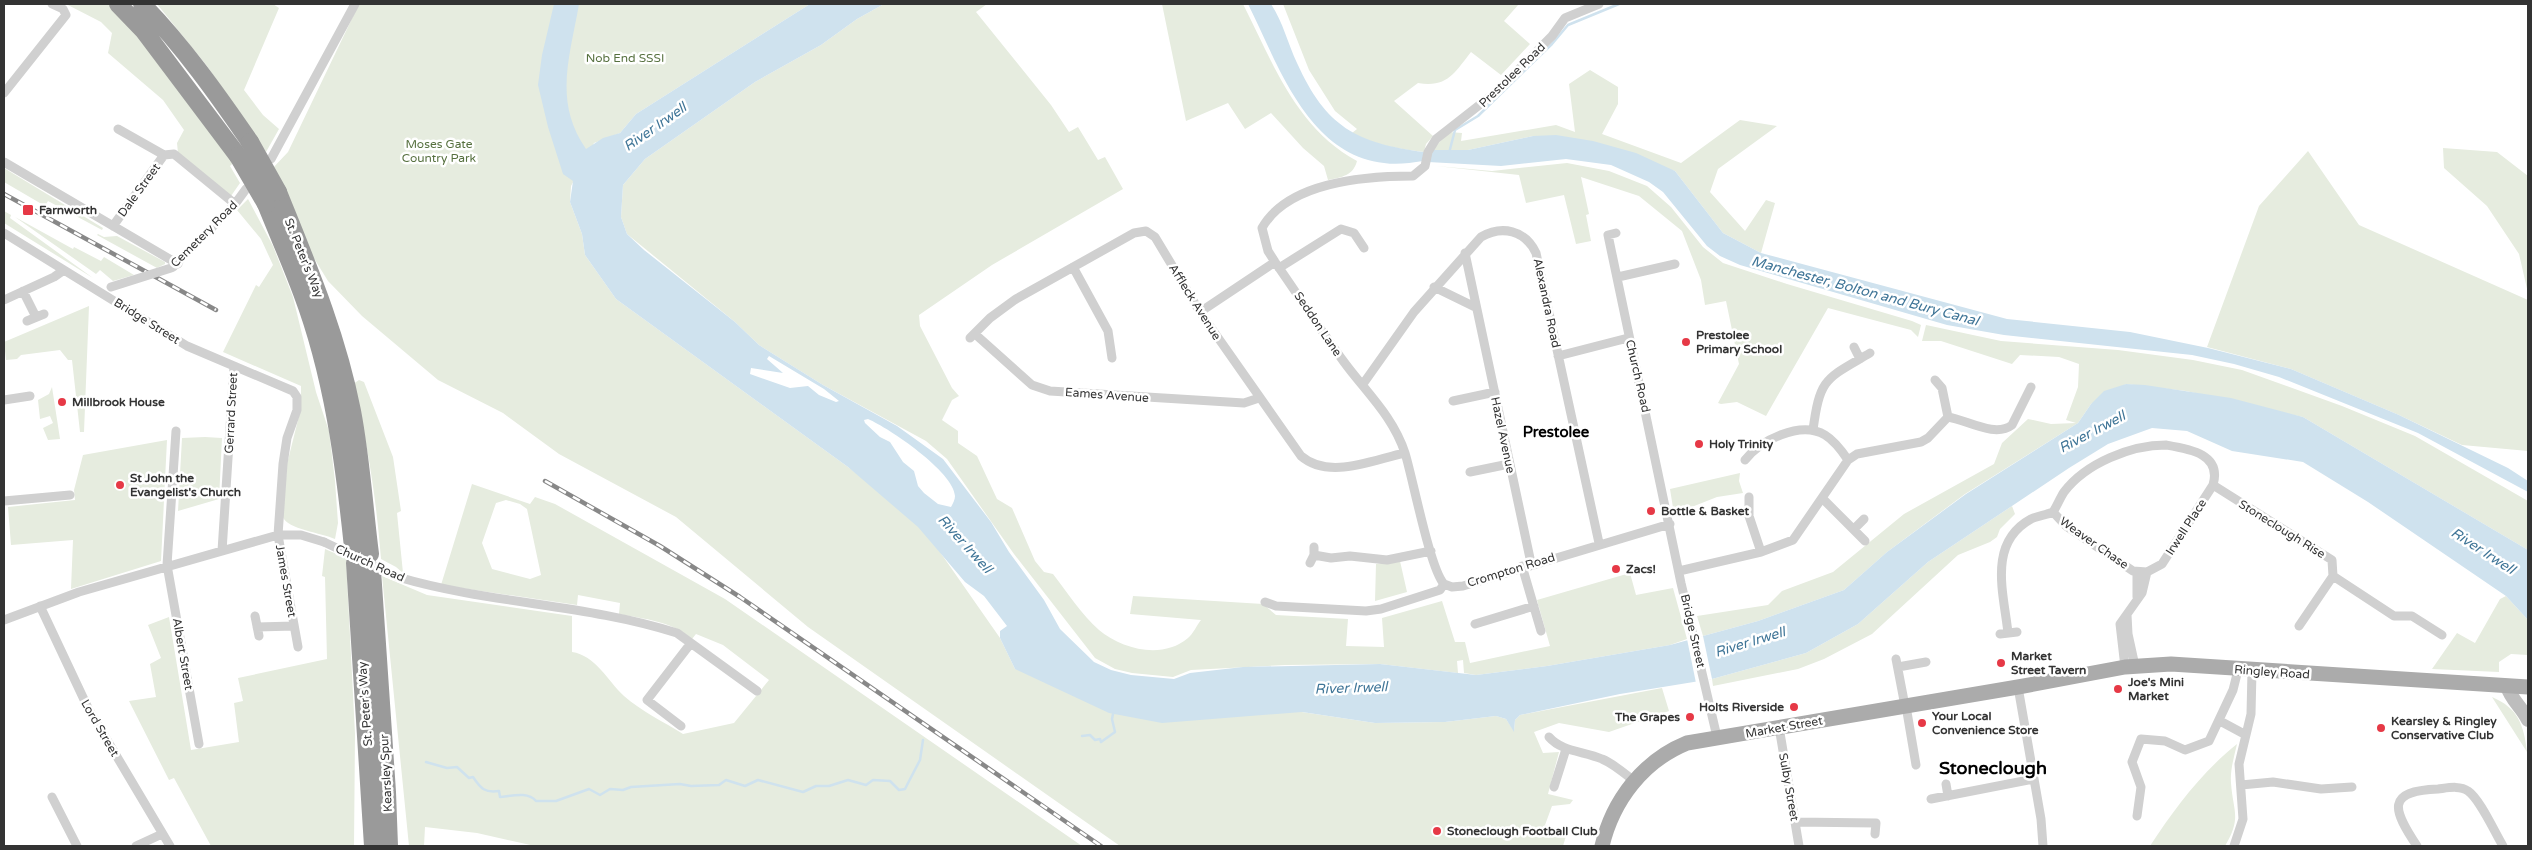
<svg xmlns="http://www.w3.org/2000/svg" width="2532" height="850" font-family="'Varela Round',sans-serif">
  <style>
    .green { fill: #e6ecdf; fill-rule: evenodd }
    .water { fill: #cfe2ee; fill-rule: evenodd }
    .pier { fill: #fff }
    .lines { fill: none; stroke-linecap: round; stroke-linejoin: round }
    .stream { stroke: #cfe2ee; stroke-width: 2.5 }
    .street { stroke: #d0d0d0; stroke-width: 9 }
    .secondary { stroke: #bdbdbd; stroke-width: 14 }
    .primary { stroke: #ababab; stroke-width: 15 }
    .highway { stroke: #9a9a9a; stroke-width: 18 }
    .rail-casing { stroke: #888; stroke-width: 4.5 }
    .rail { stroke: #fff; stroke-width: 2.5; stroke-dasharray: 8; stroke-linecap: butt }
    .street-bridge { stroke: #d0d0d0; stroke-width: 9 }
    .highway-bridge { stroke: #9a9a9a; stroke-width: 18 }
    .poi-dot { fill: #e63946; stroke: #fff; stroke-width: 2 }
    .labels { text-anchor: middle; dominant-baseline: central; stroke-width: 5; stroke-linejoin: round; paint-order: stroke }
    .park-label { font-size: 12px; fill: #56703f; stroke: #fff }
    .street-label { font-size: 12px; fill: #333; stroke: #fff }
    .poi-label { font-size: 12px; font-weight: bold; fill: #333; stroke: #fff; text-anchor: start }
    .water-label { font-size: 14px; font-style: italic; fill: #3f7597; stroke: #fff }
    .quarter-label { font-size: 15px; font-weight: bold; fill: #000; stroke: #fff }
    .district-label { font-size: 18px; font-weight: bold; fill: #000; stroke: #fff }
  </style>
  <rect width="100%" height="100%" fill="#fff"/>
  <path class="green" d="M66 4H113L233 163 230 166 240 183 231 196 178 153 177 143 184 130 163 100 108 53 112 33 101 22Z
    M157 4H273L279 8 244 90 263 115 279 129 266 152 207 66Z
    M359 4H810L636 114 620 133 594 143 571 186 570 202 582 234 585 255 616 299 848 467 919 522 1000 638 1015 669 1375 723 1445 722 1496 716 1506 719 1514 731 1515 720 1520 715 1662 688 1669 711 1609 732 1559 723 1534 732 1543 753 1559 752 1548 794 1573 800 1570 804 1552 806 1545 825 1566 836 1563 846H1120L808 627 676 517 559 454 503 413 438 380 362 316 328 281 304 242 271 170 288 152Z
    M884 4H987L976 12 1051 105 1069 132 1078 127 1098 160 1105 157 1123 189 992 265 919 315 920 326 952 388 959 396 952 400 942 420 958 431V443L977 456 997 499 1012 508 1035 561 1044 572 1053 574C1067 592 1082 615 1099 630 1122 649 1162 660 1188 638 1193 634 1197 625 1201 620L1130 614 1133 596 1263 604 1276 615 1348 619 1346 646 1384 647 1382 618 1442 601 1455 642H1465L1470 663 1550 646 1537 600 1630 573 1636 595 1673 588 1687 639 1670 645 1547 666 1476 675 1464 673 1463 660 1457 661 1458 673 1380 664 1285 665 1191 670 1173 677 1132 673 1115 669 1095 658 1014 554 947 459 926 441 823 385 759 345 735 322 627 234 621 217 623 185 645 159 755 82 821 45 857 19Z
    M1162 4H1243C1273 63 1296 128 1357 161 1353 176 1342 177 1328 180L1324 166 1303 148 1271 113 1245 129 1228 103 1186 121Z
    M1283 4H1519L1504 21 1530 44 1501 75 1471 52C1455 72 1448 88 1418 83L1394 101 1433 136 1426 144 1424 152C1399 149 1374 145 1352 133L1357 129 1335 111 1309 70Z
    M1590 70 1618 87V104L1602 134 1681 163 1740 120 1777 126 1718 169 1710 192 1745 231 1766 200 1775 203 1761 253 1723 233 1675 171 1533 136 1468 150H1432L1449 132 1462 133 1461 141 1556 125 1575 132 1569 84Z
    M2443 148 2497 152 2528 176V293L2519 254 2487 206 2444 168Z
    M2308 151 2359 225 2528 300V451L2462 445 2399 415 2291 369 2207 347 2259 206Z
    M1567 163 1609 171 1647 186 1671 207 1703 247 1723 263 1787 284 1912 321 1921 325 1918 337 1911 330 1828 308 1766 416 1737 402 1721 404 1718 403 1739 364 1726 301 1705 305 1701 280 1682 231 1639 196 1581 177 1589 214 1586 215 1591 241 1576 244 1564 195 1526 203 1519 175 1436 166 1492 171Z
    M4 168 103 228 102 230 48 201 45 206 4 182Z
    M248 199 273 246 293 297 316 392 329 431 335 481 338 523 335 539C322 533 287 529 283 517L287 464 301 408V386L223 352 256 285 259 287 273 265 261 239 237 210Z
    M4 211 11 215 10 218 93 278 4 223Z
    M15 217 73 249 74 247 101 261 104 257 134 275 113 281 100 270 96 274Z
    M98 234 104 237 117 236 165 262V264L157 268 97 235Z
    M89 306 84 432H80L72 360H68L60 350 21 355 17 359 6 360 4 342Z
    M1926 325 2001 341 2118 350 2193 360 2242 370 2342 406 2415 436 2528 501V550L2303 417 2186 391 2126 384 2091 404 2078 423 1965 494 1887 552 1844 590 1758 621 1703 636 1697 616 1768 605 1782 591 1833 572 1904 514 1994 464 2002 443 2028 419 2051 424 2076 423 2066 420 2078 387 2079 364 2059 357 2020 355 2012 364 1941 341H1922Z
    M359 380 364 382 393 457 401 511 397 513 403 573 396 567 381 559C376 497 368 445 353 384Z
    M52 387 60 439 48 440 43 428 53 423 50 416 40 419 38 400 49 394Z
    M205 437 222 438 219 499 178 511 182 438Z
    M167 440 161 561 71 589 73 540 11 545 8 507 75 500 74 490 83 455Z
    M1740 473 1739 481 1743 493 1717 497 1674 514 1670 489Z
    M472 484 530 504 535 497 555 504 725 599 1082 846H535L477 833 425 827 424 846H409L382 576 427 595 572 616V652C595 655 608 681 624 696 641 711 664 722 683 734L734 723 769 680 723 645 696 634 692 639C672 621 644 619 619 614L620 603 578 595 577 605 441 585ZM506 500 520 504 527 509 541 575 530 579 492 569 482 543 496 503Z
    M2012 506 2015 514 2000 529 1997 537 1990 542 1958 555 1872 634 1824 659 1798 669 1713 686 1712 679 1806 653 1858 624 1928 562Z
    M325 549 346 558 355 734 354 846H211L174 778 169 780 129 701 156 697 150 664 161 658 148 625 169 617 191 750 239 742 234 703 243 701 238 678 327 659 325 577 322 576Z
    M1400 561 1407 592 1375 601 1376 564Z
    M2506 596 2528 620V655L2511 654 2499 662V672L2432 669 2457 633 2475 643 2500 599Z
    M2492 697C2518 708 2524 725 2527 752Z
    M2237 744C2234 757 2230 770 2231 783 2233 812 2242 817 2225 846H2150C2175 808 2201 773 2237 744Z"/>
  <path class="water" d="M554 4H579C570 57 553 101 586 149L603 138 620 133 636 114 810 4H884L857 19 821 45 755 82 645 159 623 185 621 217 627 234 644 250 735 322 759 345 823 385 897 426 943 459 991 522 1009 552 1044 600 1060 629 1094 662 1111 670 1131 675 1174 679 1190 673 1243 667 1380 664 1476 675 1547 666 1670 645 1758 621 1844 590 1887 552 1966 494 2078 423 2091 404 2104 391 2126 384 2145 385 2231 398 2303 417 2528 550V620L2506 596 2368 502 2303 462 2232 451 2187 431 2152 428 2108 444 2069 468 1928 562 1858 624 1806 653 1712 679 1620 694 1520 715 1515 720 1514 732 1506 719 1496 716 1445 722 1375 723 1302 712 1162 723 1109 713 1015 669 1000 638V631L1007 626 984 596 965 582 918 527 848 467 616 299 585 255 582 234 570 202 573 181 563 174 548 127 538 85 542 55ZM769 356 824 389 839 401 836 402 819 395 808 386 790 388 750 374 751 368 783 373 767 359ZM868 419C889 428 954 472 955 496 955 500 953 503 951 507L938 504 924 493 918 486 914 471 903 462 890 442 880 437 865 423 864 420Z
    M1248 4H1271C1283 22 1288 44 1297 63 1326 127 1356 143 1424 152L1423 161C1410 163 1397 165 1384 163 1307 154 1278 64 1248 4Z
    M1556 135 1593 141 1636 153 1675 171 1723 233 1761 253 2007 319 2130 332 2208 348 2291 369 2399 415 2508 468 2528 481V492L2418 433 2279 377 2234 364 2192 355 2004 335 1947 325 1740 265 1720 256 1707 246 1663 192 1649 182 1611 165 1566 159 1501 166 1428 162 1432 150H1468L1533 136Z"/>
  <path class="pier" d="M1703 636 1712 679 1696 683 1687 639Z"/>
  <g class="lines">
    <path class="stream" d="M1449 153 1455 130 1478 116 1552 44 1568 25 1619 4
      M1082 736 1090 735 1095 740 1100 739 1101 742 1115 732 1112 719 1113 714
      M426 762 447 768 457 767 469 778 473 777C481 789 485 793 499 791L500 797C511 796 528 791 536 801H556L589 789 600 795 610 789 623 790 631 787 680 784 691 786 719 785 726 780 745 786 758 780 803 792 816 786H829L848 780 866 785 873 780 890 781 899 790 905 789 907 785 920 760 923 740"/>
    <path class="street" d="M4 93 66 15 63 9 52 4
      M118 129 164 155 174 154 235 204
      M271 159 355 4
      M4 162 178 264
      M113 226 164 155
      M4 233 187 346 293 391 297 397V410L287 438 283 464 278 535 298 647
      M1616 233 1608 235 1681 583 1717 737
      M1465 253 1531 563
      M173 267 235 204 246 189
      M1073 267 1108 331 1112 358
      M1279 268 1341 229 1354 233 1364 248
      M1618 277 1675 264
      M1434 287 1475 307
      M23 291 36 317
      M4 300 54 277 64 270
      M1200 312 1275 262
      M27 321 44 314
      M975 334 1032 385 1050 391 1244 403 1259 398
      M970 338 990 318 1016 299 1134 233 1146 231 1155 237 1200 312 1301 456C1329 480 1372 460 1405 453
      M1854 347 1860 359
      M1558 356 1628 338
      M1935 380 1942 388 1948 417
      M1363 384 1414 312 1481 237C1502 225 1525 230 1536 253L1599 543
      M4 400 30 396
      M1453 401 1495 392
      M1813 430C1820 377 1826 379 1870 353
      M176 431 167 565 199 744
      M2166 445C2190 449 2222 454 2213 485L2162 564 2147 572 2133 571 2066 526 2053 512C2057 506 2060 498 2064 492 2086 463 2131 445 2166 445Z
      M1745 460C1760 441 1800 420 1825 435 1835 441 1842 451 1848 460
      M1470 472 1509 464
      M2213 485 2332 560 2333 576 2394 616H2412L2442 635
      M1749 497V516L1761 552
      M1823 499 1865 541
      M4 501 70 495
      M1854 529 1864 519
      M222 551 234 366
      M1314 555 1331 558 1350 556 1387 560 1431 551
      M1310 563 1314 555V547
      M1522 566 1541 631
      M1679 571 1761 552 1793 540 1848 460 1857 454 1921 442 1928 438 1948 417C1967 420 1995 438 2012 425L2031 387
      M2137 572V597
      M398 577C489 604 587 604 677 633L757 691
      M1444 584C1430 569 1413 479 1405 453 1393 416 1366 392 1344 362 1320 329 1298 295 1275 262L1268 251 1262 228C1288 182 1366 176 1413 176L1425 166 1428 152 1436 139 1496 92 1552 36 1565 18 1599 4
      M1444 584 1452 587 1463 586 1670 524
      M1265 602 1276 606 1366 611 1381 609 1440 590 1444 584
      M40 606 88 708 170 846
      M2127 615 2128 634 2135 666
      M255 616 259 636
      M4 620 79 592 278 535H301L324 542
      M1475 624 1534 606
      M2299 626 2333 576
      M257 627 294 626
      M2008 633C2004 594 1987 543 2031 519 2037 516 2046 515 2053 512
      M2000 634 2017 632
      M1896 659 1905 706
      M1898 667 1926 662
      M2125 667 2120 624 2142 593 2147 572
      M2018 687 2041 819 2043 846
      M1906 706 1916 765
      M2220 721 2246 735
      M681 726 647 700 691 643
      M1779 727 1799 846
      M1549 737C1562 752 1584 751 1602 759 1614 764 1624 773 1634 781
      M1946 784 1948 796
      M2241 785 2273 782 2321 789 2352 787
      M1554 787 1566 749
      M52 797 77 846
      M1931 799 2034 779
      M2137 816 2141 787 2132 762 2141 739 2165 741 2185 750 2209 741 2233 690 2238 670
      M1795 822 1876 823 1875 834
      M136 846 162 834
      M2234 846 2243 819 2239 764 2251 714 2252 671
      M2417 846C2393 810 2385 791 2438 789 2447 788 2460 785 2468 791 2480 799 2495 833 2503 846"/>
    <path class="secondary" d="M2507 686C2511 700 2522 707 2528 720"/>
    <path class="primary" d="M1602 846C1613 800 1643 761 1687 743L2018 687 2125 667 2171 664 2528 687"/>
    <path class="highway" d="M118 4 144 31 238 156
      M142 4C183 46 217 94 250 142
      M278 192C307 264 337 334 352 411 361 458 364 507 370 554
      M266 204C278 234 291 263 302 293 333 375 344 461 353 547
      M355 563 373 846
      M372 570 387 792 389 846"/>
    <defs>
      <path id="rail" d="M4 194 216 310
        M545 481 660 546 740 597 1101 846"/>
    </defs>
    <use href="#rail" class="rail-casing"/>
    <use href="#rail" class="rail"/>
    <path class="street-bridge" d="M111 287 171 268
      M324 542 398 577"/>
    <path class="highway-bridge" d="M250 142 278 192
      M238 156 266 204"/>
  </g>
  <g class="poi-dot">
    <rect x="22" y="204" width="12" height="12" rx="2.5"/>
    <circle cx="1686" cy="342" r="5"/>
    <circle cx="62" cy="402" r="5"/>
    <circle cx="1699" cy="444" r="5"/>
    <circle cx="120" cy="485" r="5"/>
    <circle cx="1651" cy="511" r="5"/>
    <circle cx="1616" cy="569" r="5"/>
    <circle cx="2001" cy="663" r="5"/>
    <circle cx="2118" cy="689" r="5"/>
    <circle cx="1794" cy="707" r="5"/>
    <circle cx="1690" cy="717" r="5"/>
    <circle cx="1922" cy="723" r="5"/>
    <circle cx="2381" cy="728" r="5"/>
    <circle cx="1437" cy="831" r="5"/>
  </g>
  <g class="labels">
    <g class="park-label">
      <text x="625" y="58">Nob End SSSI</text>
      <text x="439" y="144">Moses Gate<tspan x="439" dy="14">Country Park</tspan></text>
    </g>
    <g class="street-label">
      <text transform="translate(1512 75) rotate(-44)">Prestolee Road</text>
      <text transform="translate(139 190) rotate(-54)">Dale Street</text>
      <text transform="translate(204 234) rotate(-45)">Cemetery Road</text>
      <text transform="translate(304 258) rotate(68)">St. Peter's Way</text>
      <text transform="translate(1195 302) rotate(58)">Affleck Avenue</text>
      <text transform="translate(1547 303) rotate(78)">Alexandra Road</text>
      <text transform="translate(147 321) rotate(32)">Bridge Street</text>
      <text transform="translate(1318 324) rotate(56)">Seddon Lane</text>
      <text transform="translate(1638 376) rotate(77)">Church Road</text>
      <text transform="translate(1107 395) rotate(4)">Eames Avenue</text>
      <text transform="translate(231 413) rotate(-87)">Gerrard Street</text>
      <text transform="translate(1503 435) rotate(78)">Hazel Avenue</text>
      <text transform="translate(2186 527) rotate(-57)">Irwell Place</text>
      <text transform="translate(2282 529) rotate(32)">Stoneclough Rise</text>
      <text transform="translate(2094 543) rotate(35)">Weaver Chase</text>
      <text transform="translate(370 563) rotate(24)">Church Road</text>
      <text transform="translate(1511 570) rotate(-17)">Crompton Road</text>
      <text transform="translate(286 581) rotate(80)">James Street</text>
      <text transform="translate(1693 631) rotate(77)">Bridge Street</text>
      <text transform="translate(183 654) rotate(80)">Albert Street</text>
      <text transform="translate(2272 672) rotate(4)">Ringley Road</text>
      <text transform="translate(365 704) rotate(-94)">St. Peter's Way</text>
      <text transform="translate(1784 727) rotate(-10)">Market Street</text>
      <text transform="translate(100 728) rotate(60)">Lord Street</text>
      <text transform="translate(386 773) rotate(-93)">Kearsley Spur</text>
      <text transform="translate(1789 787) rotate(80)">Sulby Street</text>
    </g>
    <g class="poi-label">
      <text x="39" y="210">Farnworth</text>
      <text x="1696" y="335">Prestolee<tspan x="1696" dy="14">Primary School</tspan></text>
      <text x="72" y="402">Millbrook House</text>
      <text x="1709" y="444">Holy Trinity</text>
      <text x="130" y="478">St John the<tspan x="130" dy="14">Evangelist's Church</tspan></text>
      <text x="1661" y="511">Bottle &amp; Basket</text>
      <text x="1626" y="569">Zacs!</text>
      <text x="2011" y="656">Market<tspan x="2011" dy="14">Street Tavern</tspan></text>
      <text x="2128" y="682">Joe's Mini<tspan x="2128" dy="14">Market</tspan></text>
      <text x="1784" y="707" text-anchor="end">Holts Riverside</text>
      <text x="1932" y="716">Your Local<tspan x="1932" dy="14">Convenience Store</tspan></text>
      <text x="1680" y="717" text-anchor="end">The Grapes</text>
      <text x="2391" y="721">Kearsley &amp; Ringley<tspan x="2391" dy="14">Conservative Club</tspan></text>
      <text x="1447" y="831">Stoneclough Football Club</text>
    </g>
    <g class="water-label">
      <text transform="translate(655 127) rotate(-35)">River Irwell</text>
      <text transform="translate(1865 291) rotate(15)">Manchester, Bolton and Bury Canal</text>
      <text transform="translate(2092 432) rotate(-28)">River Irwell</text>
      <text transform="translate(965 544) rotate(48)">River Irwell</text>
      <text transform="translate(2483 551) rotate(33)">River Irwell</text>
      <text transform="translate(1750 642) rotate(-17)">River Irwell</text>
      <text transform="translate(1351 688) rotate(-2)">River Irwell</text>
    </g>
    <g class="quarter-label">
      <text x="1556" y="432">Prestolee</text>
    </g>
    <g class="district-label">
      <text x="1993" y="768">Stoneclough</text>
    </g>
  </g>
  <rect width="2532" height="850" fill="none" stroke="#333333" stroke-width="10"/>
</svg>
